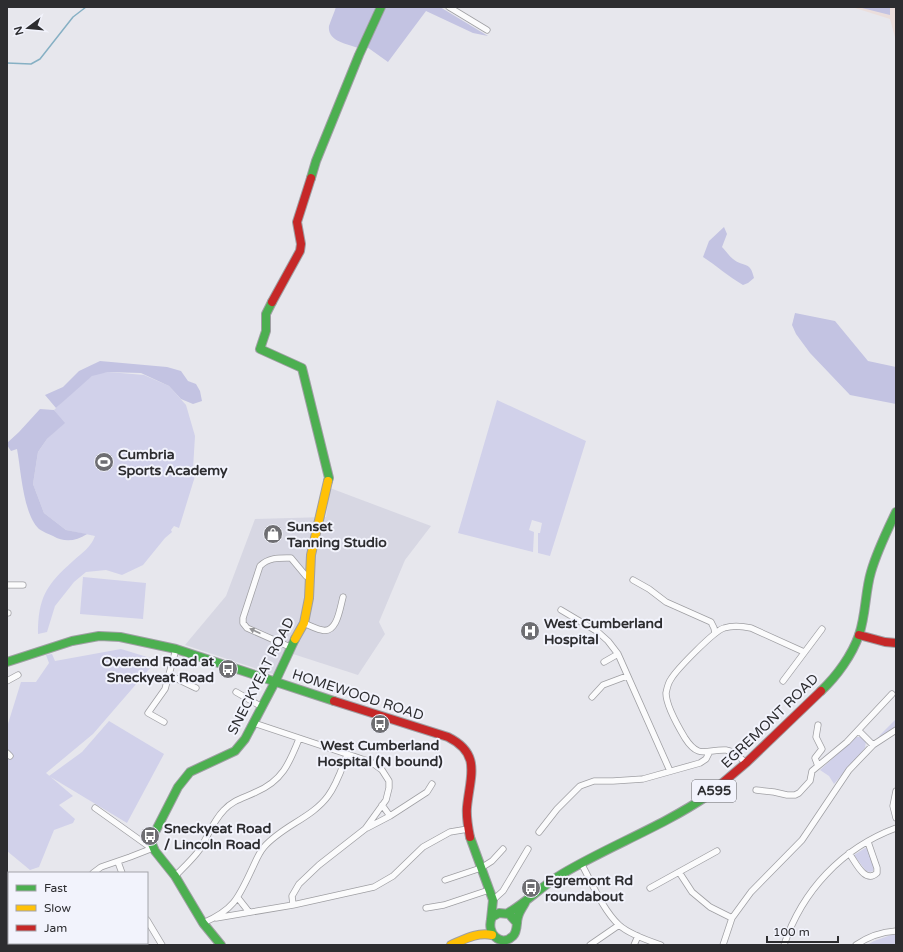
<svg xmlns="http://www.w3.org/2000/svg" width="903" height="952" font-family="'Varela Round',sans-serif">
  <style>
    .commercial { fill: #ebdedc }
    .built { fill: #d7d7e3 }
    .green { fill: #d1d1ea }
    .forest { fill: #c3c3e2 }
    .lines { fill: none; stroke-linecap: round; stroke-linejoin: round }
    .stream { stroke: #86b0c4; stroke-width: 1.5 }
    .street-casing { stroke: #9f9fa3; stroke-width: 7 }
    .fast-casing { stroke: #9f9fa3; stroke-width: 10 }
    .slow-casing { stroke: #9f9fa3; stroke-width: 10 }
    .jam-casing { stroke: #9f9fa3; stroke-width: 10 }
    .street { stroke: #fbfbfc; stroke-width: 5.5 }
    .fast { stroke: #4caf50; stroke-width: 8 }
    .slow { stroke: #ffc107; stroke-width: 8 }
    .jam { stroke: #c62828; stroke-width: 8 }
    .oneway { fill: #949496 }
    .labels { text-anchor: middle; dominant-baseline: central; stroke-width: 4; stroke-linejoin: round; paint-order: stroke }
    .shield { fill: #f2f3fc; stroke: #68686d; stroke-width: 1 }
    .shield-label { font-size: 13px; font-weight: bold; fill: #2d2d30 }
    .poi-label { font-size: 14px; font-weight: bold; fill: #2d2d30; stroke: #f2f3fc; text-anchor: start }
    .street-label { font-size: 14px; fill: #2d2d30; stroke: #f2f3fc }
  </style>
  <rect width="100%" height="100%" fill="#e7e7ed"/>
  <path class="commercial" d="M852 7H896V41L890 19Z"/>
  <path class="built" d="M330 488 431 526 405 560 379 622 385 634 358 675 293 654 282 677 185 645 226 596 255 519 326 517Z"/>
  <path class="green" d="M108 372 144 375 169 386 186 405 195 436 193 469 196 473 179 528 174 526 171 530 172 532 165 538 143 565 122 575 106 570 86 572 74 582 55 606 47 632 38 634C38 598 46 585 73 561 82 553 91 547 95 536L66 530 44 513 33 484 38 452 47 439 64 423 54 410 78 387 94 374Z
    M497 400 586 441 550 556 538 553V533H540L542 523 532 520 529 530 534 532 533 552 458 533Z
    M83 577 146 583 143 619 80 614Z
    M121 649 157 660 93 734 46 773 73 796 59 805 75 819 73 823 54 830 39 867 30 870 7 851V727L21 682H36L49 663 46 655 52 654 55 661Z
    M896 719V726L878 738 880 735Z
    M109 721 164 754 127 823 49 776 82 752Z
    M856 737H863L866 741 865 748 834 784 829 776 820 770Z
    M867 847 874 867 873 871 870 872 866 871 854 855Z
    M891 935H896V945H867L874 941Z
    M58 943H134V945H59Z"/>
  <path class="forest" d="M336 7H377L358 48C347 44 327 41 329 26 331 20 334 13 336 7Z
    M385 7H440L488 36 473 33 426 11 388 62 367 47Z
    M858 7H890V15Z
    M724 227 727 234 722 247C726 251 729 256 733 259 744 268 750 260 754 278L748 283 743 285C729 277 717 266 703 257L709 241Z
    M795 313 835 321 868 361 896 367V404L850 395 810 353 796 334 792 325Z
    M100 361 167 367 181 371 188 381 196 384 200 391 202 401 193 404 181 399 169 386 141 373 108 372 92 376 56 408 45 395 63 387 79 371Z
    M40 409 54 410 65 423 47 439 38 452 33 484 44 513 66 530 87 534C76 541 65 543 53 536 49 534 43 532 39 529 23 514 21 470 17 449L11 451 7 445V443L19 432Z"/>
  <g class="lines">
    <path class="stream" d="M7 63 31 64 40 59 73 17 86 7"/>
    <defs>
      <path id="street" d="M449 7 487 30
        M633 580 649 589 666 602 711 622 714 628 715 633
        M7 585H23
        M561 610 598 632 608 641 618 654 670 771
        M7 613H8
        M304 623C310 626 316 629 322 630 337 634 340 608 343 597
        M290 647 247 628 243 623V618L260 566C269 557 280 558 291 558L306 576 310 578
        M604 662 618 654
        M169 675 196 688
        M7 681 18 675
        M783 681 822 629
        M236 692 262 707
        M592 697 603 685 627 676
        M164 722 148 713 165 689 176 649
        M254 723 371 762 382 770 389 781V788L386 800 365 829 319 865 299 884 292 896 293 905
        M818 725 816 737 822 749 815 758 818 766
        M859 731 873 745
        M7 753 10 756
        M746 763C741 758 734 751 726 750 707 749 699 760 685 738 679 728 666 705 666 693 667 688 668 683 671 679 677 669 714 631 724 628 733 625 742 626 751 628L804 652
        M756 790 774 792 787 795H795L799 793 810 781 812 771 847 742 892 694
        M896 791 893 806 896 818
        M382 805 390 816
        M95 808 151 848
        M367 828 390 816 427 792 432 784
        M539 832 557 809 580 786 594 781H613L643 779 700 763 706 759 709 753
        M849 853C856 863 865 884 877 873V868L868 842
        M118 862 122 873
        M581 863C592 883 603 910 619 925 629 934 649 941 661 945
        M679 872 692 892 710 907 732 918
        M93 873 101 867 130 857 153 848
        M175 876C183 868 193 859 200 849 208 836 213 821 224 810 233 800 244 798 256 792 282 781 289 764 299 739
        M445 880 481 868 492 861 503 849
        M650 888 717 851
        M238 898 249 912
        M493 900 503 891 528 849
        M426 908 444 905 489 890
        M216 918 293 905 374 887 393 876 423 847 450 832 468 829
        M147 920 162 945
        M203 923C233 910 238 899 251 871 255 863 258 854 264 847 282 826 312 818 328 796 337 784 342 768 347 755
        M56 943 57 945
        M16 945 18 943
        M590 945 619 925
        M634 945 638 936
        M723 945 732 918 751 892 802 840 849 770 873 745 896 730
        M784 945C802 891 842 848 896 828
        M856 945C869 936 881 932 896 931"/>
      <path id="fast" d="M311 178 316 161 359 55 381 7
        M272 302 266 314V331L260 349 302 368 329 478 328 481
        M7 662 72 641 99 636 120 637 176 649 334 701
        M821 691C837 676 852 655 859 635 866 615 865 592 871 572 877 551 887 531 896 512
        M470 837 493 900 491 919
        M508 913C527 902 543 885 562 874 609 846 661 827 707 796
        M517 923 509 914 499 913 492 917C485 933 501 948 513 936 518 931 516 923 518 917 519 912 522 908 525 903
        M221 945 203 923 175 876 155 851 152 844 153 836 178 787 190 772 235 751 245 739 275 682 295 639"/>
      <path id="slow" d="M295 639 304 623 309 598 311 555 328 481
        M451 945C465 939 477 932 492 935"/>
      <path id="jam" d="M272 302 300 251 301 244 297 222 311 178
        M859 635 885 642 896 643
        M334 701 448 737C482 754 470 776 467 807 466 817 468 827 470 837
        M707 796 746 763 821 691"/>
    </defs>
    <use href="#street" class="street-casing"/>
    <use href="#fast" class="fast-casing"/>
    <use href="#slow" class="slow-casing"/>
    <use href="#jam" class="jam-casing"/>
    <use href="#street" class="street"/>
    <use href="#fast" class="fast"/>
    <use href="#slow" class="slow"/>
    <use href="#jam" class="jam"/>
  </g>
  <defs><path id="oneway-solid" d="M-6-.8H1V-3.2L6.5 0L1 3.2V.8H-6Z"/></defs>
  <use class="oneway" href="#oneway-solid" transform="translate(255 631) rotate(-156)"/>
  <defs>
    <symbol id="stadium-disc" viewBox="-11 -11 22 22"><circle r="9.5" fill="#6e6e72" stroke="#f2f3fc"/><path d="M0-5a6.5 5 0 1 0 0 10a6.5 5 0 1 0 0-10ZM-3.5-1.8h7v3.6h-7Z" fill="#fff"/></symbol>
    <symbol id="shop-disc" viewBox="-11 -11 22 22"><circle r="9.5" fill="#6e6e72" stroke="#f2f3fc"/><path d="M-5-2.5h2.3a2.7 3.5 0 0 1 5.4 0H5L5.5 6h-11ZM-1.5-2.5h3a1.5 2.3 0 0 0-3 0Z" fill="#fff"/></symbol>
    <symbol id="hospital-disc" viewBox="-11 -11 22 22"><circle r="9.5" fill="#6e6e72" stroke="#f2f3fc"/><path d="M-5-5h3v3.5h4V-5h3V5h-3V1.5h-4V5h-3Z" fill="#fff"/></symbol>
    <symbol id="bus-disc" viewBox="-11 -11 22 22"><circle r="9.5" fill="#6e6e72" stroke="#f2f3fc"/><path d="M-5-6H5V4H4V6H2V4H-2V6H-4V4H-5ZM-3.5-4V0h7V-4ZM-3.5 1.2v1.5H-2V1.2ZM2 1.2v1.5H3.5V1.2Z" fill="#fff"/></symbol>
  </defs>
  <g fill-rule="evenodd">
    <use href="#stadium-disc" x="93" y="451" width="22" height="22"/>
    <use href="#shop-disc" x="262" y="523" width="22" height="22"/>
    <use href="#hospital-disc" x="519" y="620" width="22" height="22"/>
    <use href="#bus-disc" x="217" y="658" width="22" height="22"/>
    <use href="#bus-disc" x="369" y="713" width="22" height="22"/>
    <use href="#bus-disc" x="139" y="825" width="22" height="22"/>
    <use href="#bus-disc" x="520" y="877" width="22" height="22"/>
  </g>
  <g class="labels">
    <rect class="shield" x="692" y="780" width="44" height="22" rx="3"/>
    <g class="shield-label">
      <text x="714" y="791">A595</text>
    </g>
    <g class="poi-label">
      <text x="118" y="454">Cumbria<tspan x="118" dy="16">Sports Academy</tspan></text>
      <text x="287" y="526">Sunset<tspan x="287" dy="16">Tanning Studio</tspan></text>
      <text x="544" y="623">West Cumberland<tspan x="544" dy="16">Hospital</tspan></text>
      <text x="214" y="661" text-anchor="end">Overend Road at<tspan x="214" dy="16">Sneckyeat Road</tspan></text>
      <text x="380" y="745" text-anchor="middle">West Cumberland<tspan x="380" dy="16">Hospital (N bound)</tspan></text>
      <text x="164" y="828">Sneckyeat Road<tspan x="164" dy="16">/ Lincoln Road</tspan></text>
      <text x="545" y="880">Egremont Rd<tspan x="545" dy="16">roundabout</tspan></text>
    </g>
    <g class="street-label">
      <text transform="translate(261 676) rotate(-63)">SNECKYEAT ROAD</text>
      <text transform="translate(358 695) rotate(18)">HOMEWOOD ROAD</text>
      <text transform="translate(770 721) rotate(-44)">EGREMONT ROAD</text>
    </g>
  </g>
  <rect width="903" height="952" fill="none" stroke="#2d2d30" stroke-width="16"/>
  <rect x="8" y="872" width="140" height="72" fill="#f2f3fc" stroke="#a3a4aa"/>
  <rect x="16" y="885" width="20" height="6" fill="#4caf50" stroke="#a3a4aa"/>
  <text x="44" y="892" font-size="12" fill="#2d2d30">Fast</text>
  <rect x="16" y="905" width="20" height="6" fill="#ffc107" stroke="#a3a4aa"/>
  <text x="44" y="912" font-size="12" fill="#2d2d30">Slow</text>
  <rect x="16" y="925" width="20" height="6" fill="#c62828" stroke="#a3a4aa"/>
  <text x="44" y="932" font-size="12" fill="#2d2d30">Jam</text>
  <g transform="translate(28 28) rotate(254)" stroke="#f2f3fc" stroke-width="3" paint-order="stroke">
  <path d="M0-3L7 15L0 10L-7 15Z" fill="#2d2d30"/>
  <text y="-6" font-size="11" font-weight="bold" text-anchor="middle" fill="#2d2d30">N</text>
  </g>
  <path d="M767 936v6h71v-6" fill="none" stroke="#2d2d30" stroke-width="2"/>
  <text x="773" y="936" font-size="12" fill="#2d2d30" stroke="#f2f3fc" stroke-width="3" paint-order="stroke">100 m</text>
</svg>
